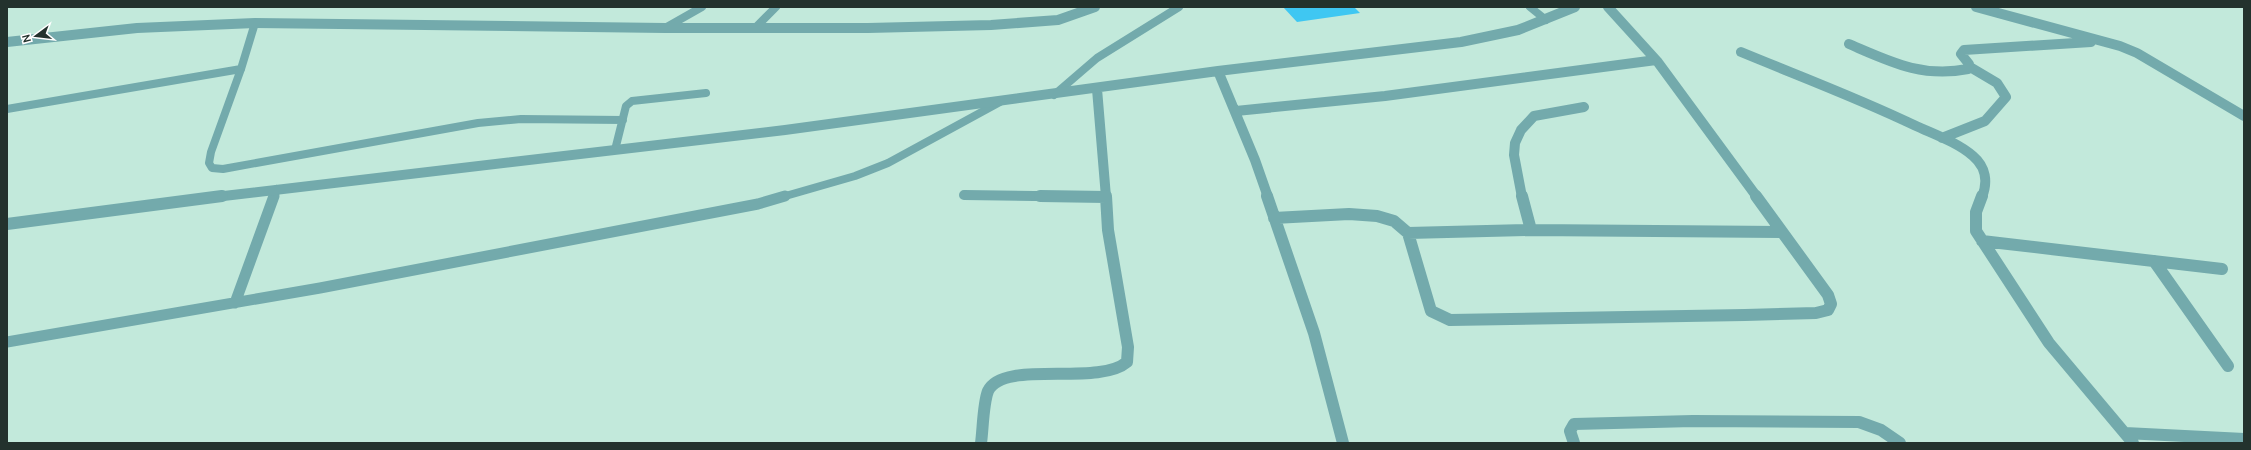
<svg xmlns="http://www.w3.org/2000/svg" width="2251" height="450" font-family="Ubuntu,sans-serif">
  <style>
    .water { fill: #3fc7f2 }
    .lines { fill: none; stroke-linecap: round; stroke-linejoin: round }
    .service-far1 { stroke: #73aaac; stroke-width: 8 }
    .service { stroke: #73aaac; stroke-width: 11 }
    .minor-far1 { stroke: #73aaac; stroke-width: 10 }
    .minor { stroke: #73aaac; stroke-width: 12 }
    .tertiary { stroke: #73aaac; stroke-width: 10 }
  </style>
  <rect width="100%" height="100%" fill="#c2e9db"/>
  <path class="water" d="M1283 7H1354L1360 13 1297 22Z"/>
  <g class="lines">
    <path class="service-far1" d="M1530 7 1546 20
      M255 23 241 69 211 152 209 163 212 168 223 169 478 123 521 119 623 120
      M665 28 702 7
      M755 28 776 7
      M1054 95 1097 58 1179 7
      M7 109 241 69
      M615 150 626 106 632 101 706 93
      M274 197 277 189
      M782 197 855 176 888 163 1000 102"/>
    <path class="service" d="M235 303 274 196
      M7 342 320 288 758 204 785 196"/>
    <path class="minor-far1" d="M1608 7 1657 61 1757 197
      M1976 7 2120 46 2137 53 2244 116
      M1849 44C1891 62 1922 78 1968 69L1969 64 1961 54 1964 50 2091 42
      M1741 52C1799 76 1858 98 1914 125 1933 134 1957 142 1973 156 1986 167 1988 182 1982 197
      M1218 71 1255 160 1268 197
      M1097 89 1106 197
      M1236 111 1385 96 1656 60
      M1942 138 1985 121 2006 97 1997 83 1970 67
      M964 195 1106 197
      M215 197 785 130 1218 71 1461 42 1518 30 1575 7
      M1522 197 1514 155 1515 143 1521 130 1534 116 1584 107"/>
    <path class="minor" d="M1040 196 1106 197
      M1267 196 1314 333 1343 443
      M1522 196 1531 230
      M1982 196 1976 212V231L2049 343 2133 443
      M1274 218 1349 214 1377 216 1394 221 1408 233 1431 311 1450 320 1745 315 1816 313 1828 310 1831 304 1828 295 1756 196
      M7 224 222 196
      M1408 233 1531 230 1780 232
      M1982 241 2222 269
      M2154 261 2228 366
      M2125 433 2244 439
      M981 443C983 429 983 404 988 391 1003 359 1098 387 1127 362L1128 347 1108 230 1106 196
      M1574 443 1570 431 1574 424 1693 421 1859 422 1881 430 1900 443"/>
    <path class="tertiary" d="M7 42 137 28 255 23 665 28H868L991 25 1058 20 1095 7"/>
  </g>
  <rect width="2251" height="450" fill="none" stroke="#23322d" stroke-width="16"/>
  <g transform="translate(36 36) rotate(255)" stroke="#ffffff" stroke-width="3" paint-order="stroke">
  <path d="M0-3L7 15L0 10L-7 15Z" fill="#23322d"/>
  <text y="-6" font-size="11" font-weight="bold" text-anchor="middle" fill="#23322d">N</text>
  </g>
</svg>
